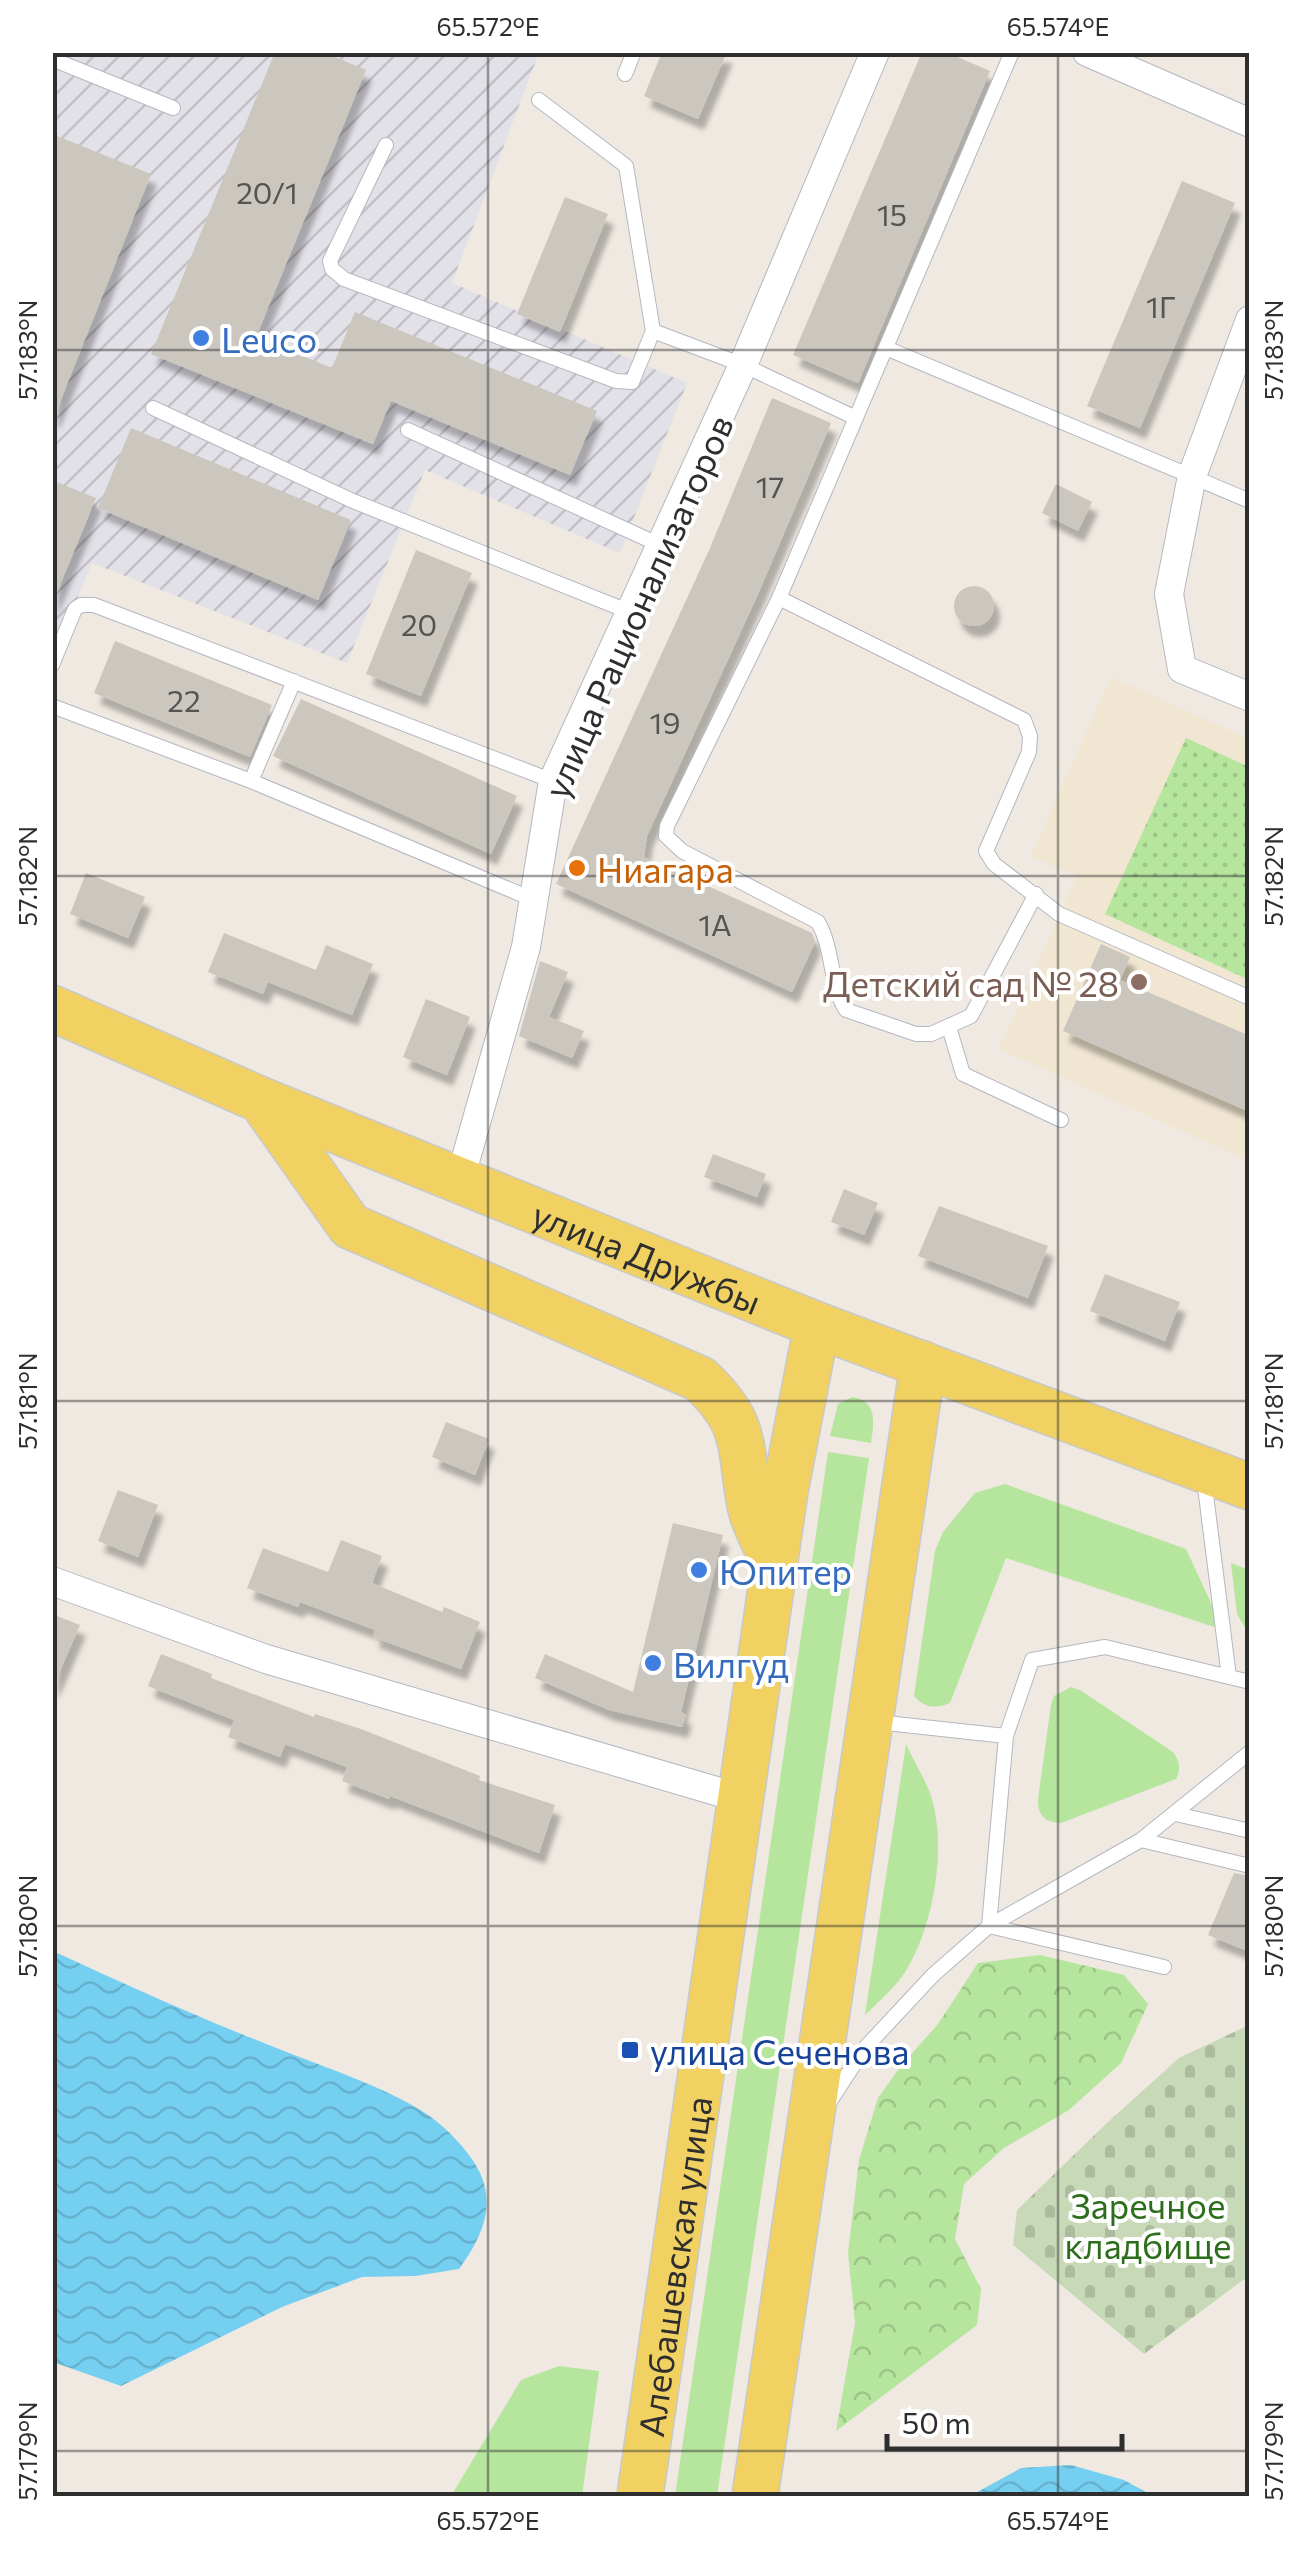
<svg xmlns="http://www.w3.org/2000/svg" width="1302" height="2549" font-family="Commissioner,sans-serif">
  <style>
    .industrial { fill: url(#industrial-furrows) }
    .education { fill: #f0e6d1 }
    .grass { fill: #b6e59e }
    .forest { fill: url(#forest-crowns) }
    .cemetery { fill: url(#cemetery-stones) }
    .park { fill: url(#park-dots) }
    .water { fill: url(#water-waves) }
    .building { fill: #cbc7bf; filter: url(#shadow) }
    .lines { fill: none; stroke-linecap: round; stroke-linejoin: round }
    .service-casing { stroke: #b4b7c1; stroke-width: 16 }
    .minor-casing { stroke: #b4b7c1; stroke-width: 30 }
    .primary-casing { stroke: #c9c9c9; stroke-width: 48 }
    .service { stroke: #fff; stroke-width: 14 }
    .minor { stroke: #fff; stroke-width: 28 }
    .primary { stroke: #f2d163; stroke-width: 45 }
    .ticks { fill: none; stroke: #2e2e2e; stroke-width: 2.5; stroke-opacity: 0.45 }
    .shop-dot { fill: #3f7fe0; stroke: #fff; stroke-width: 4 }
    .food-dot { fill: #e8710a; stroke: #fff; stroke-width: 4 }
    .education-dot { fill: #8d6e63; stroke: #fff; stroke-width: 4 }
    .transit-dot { fill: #1a4fb4; stroke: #fff; stroke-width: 4 }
    .labels { text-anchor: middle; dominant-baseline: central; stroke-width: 8; stroke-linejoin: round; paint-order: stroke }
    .number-label { font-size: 30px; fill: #555452 }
    .shop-label { font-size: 35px; fill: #366cbe; stroke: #fff; text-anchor: start }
    .street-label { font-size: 35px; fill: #2e2e2e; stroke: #fff }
    .food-label { font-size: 35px; fill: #c56008; stroke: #fff; text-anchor: start }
    .education-label { font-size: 35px; fill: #785e54; stroke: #fff; text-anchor: end }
    .transit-label { font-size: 35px; fill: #164399; stroke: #fff; text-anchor: start }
    .park-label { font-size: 35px; fill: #2c6e1b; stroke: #fff }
    .neatline { fill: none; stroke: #2e2e2e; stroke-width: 4 }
    .ticks-label { font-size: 25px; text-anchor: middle; fill: #2e2e2e }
  </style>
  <defs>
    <pattern id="industrial-furrows" width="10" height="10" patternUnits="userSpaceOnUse" patternTransform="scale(2.5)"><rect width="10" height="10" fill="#e3e1e8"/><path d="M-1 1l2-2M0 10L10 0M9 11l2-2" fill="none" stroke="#c3c1c7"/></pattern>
    <pattern id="forest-crowns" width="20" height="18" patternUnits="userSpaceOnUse" patternTransform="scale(2.5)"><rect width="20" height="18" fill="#b6e59e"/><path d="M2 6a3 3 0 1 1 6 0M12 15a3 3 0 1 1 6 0" fill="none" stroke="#9dc588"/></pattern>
    <pattern id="cemetery-stones" width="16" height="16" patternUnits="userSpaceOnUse" patternTransform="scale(2.5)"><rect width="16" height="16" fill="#c8d9b8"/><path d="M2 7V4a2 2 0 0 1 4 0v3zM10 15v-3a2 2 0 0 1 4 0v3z" fill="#acbb9e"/></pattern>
    <pattern id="park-dots" width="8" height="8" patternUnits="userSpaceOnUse" patternTransform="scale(2.5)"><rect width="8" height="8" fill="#b6e59e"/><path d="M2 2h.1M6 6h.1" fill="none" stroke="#9dc588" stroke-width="1.8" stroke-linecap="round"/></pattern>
    <pattern id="water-waves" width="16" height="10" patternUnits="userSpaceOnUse" patternTransform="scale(2.5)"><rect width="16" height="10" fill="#75cff0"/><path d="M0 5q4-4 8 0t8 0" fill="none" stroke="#66b2ce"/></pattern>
    <filter id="shadow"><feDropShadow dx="6" dy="11" stdDeviation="2.5" flood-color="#0004"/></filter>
  </defs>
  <rect width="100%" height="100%" fill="#efe9e1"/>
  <path class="industrial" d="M53 53H539L452 283 687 383 620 553 425 470 347 663 92 563 53 655Z"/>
  <path class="education" d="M1111 677 1249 739V1161L999 1049 1077 877 1031 856Z"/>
  <path class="grass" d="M852 1397C878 1401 874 1422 871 1443L830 1436 838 1404Z
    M828 1452 869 1458 717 2496H675Z
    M1005 1484 1186 1549 1217 1616 1214 1627 1006 1558 950 1703C935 1709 925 1708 914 1696L935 1551 943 1532 975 1493Z
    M1231 1563 1249 1570V1634L1237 1614Z
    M1071 1687 1080 1690 1173 1752C1180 1762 1181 1768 1176 1779L1061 1823C1045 1823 1037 1815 1038 1799L1051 1705 1054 1696Z
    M906 1744C913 1760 924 1777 930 1793 948 1844 934 1924 907 1969 897 1986 879 2001 865 2015Z
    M559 2366 599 2371 582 2496H451L521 2380Z"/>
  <path class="forest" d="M1040 1955 1124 1975 1148 2004 1121 2063 1069 2110 1004 2148 964 2184 955 2239 981 2289 977 2325 836 2431 855 2323 848 2253 859 2160 878 2098 900 2067 938 2024 978 1963Z"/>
  <path class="cemetery" d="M1249 2025V2279L1243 2280 1144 2354 1013 2245 1017 2210 1107 2123 1179 2058Z"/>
  <path class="park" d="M1186 738 1249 767V980L1105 914Z"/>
  <path class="water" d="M53 1951C124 1984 195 2016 269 2045 315 2064 381 2085 422 2111 442 2123 469 2150 479 2171 497 2207 480 2240 459 2269L415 2276 362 2277 282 2307 121 2386 53 2362Z
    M1071 2465 1124 2480 1153 2496H970L1021 2468Z"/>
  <path class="building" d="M275 52H323L366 70 256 337 332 368 355 312 597 411 570 475 391 401 373 444 151 354Z
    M662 52H727L698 119 644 96Z
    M922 52H946L990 71 858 383 793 355Z
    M52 134 151 174 54 417H52Z
    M1182 181 1235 203 1140 428 1087 406Z
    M565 197 608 214 560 332 517 314Z
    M772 398 831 423 758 594 647 836 644 857 812 933 815 942 792 992 556 884 710 548Z
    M131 428 351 520 318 600 98 508Z
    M52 480 96 498 53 602H52Z
    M1056 484 1092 502 1078 531 1042 513Z
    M416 550 472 573 421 696 366 674Z
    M954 606a20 20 0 1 1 40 0a20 20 0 1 1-40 0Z
    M115 641 272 705 250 757 94 693Z
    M301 699 517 796 491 854 273 756Z
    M86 873 145 897 128 938 70 914Z
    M224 933 316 970 326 945 373 964 352 1015 268 982 263 994 208 972Z
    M1101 944 1130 957 1120 980 1250 1036V1112L1063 1031Z
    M540 961 568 972 549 1017 584 1031 572 1058 519 1036Z
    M426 999 470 1017 447 1075 403 1057Z
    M713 1154 766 1174 757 1197 704 1177Z
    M844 1189 878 1203 864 1235 831 1222Z
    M939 1206 1048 1246 1028 1298 918 1256Z
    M1105 1274 1180 1302 1165 1341 1090 1311Z
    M446 1422 489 1439 475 1475 432 1457Z
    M118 1490 158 1505 138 1557 98 1541Z
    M673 1523 723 1535 681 1712 686 1715 682 1727 609 1710 535 1678 545 1654 633 1692Z
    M341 1540 382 1556 372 1583 442 1612 444 1607 480 1622 461 1669 373 1637 375 1630 300 1602 298 1607 247 1588 263 1548 328 1572Z
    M52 1614 80 1625 52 1689Z
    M161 1654 212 1674 211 1678 314 1717 315 1714 361 1729 480 1776 479 1780 555 1805 539 1853 390 1796 389 1799 342 1781 347 1767 285 1744 280 1757 228 1737 234 1720 148 1686Z
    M1234 1873 1250 1876V1952L1208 1935Z"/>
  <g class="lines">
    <defs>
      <path id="service" d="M1012 52 779 598 667 826 666 836 682 851 818 922C834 950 829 983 846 1010L916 1034H931L971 1016 1036 894
        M52 59 173 108
        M625 74 634 52
        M539 100 626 166 653 331 743 365 856 418
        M386 145 330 261 332 269 344 279 616 381 632 382 653 331
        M886 348 1250 501
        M153 408 353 501 630 612
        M408 430 660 545
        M779 598 1024 720 1030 736 1029 752 986 851 994 864 1059 914 1250 998
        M52 665 75 609 81 605H94L553 781
        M52 706 251 781 532 899
        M251 781 294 681
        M949 1027 963 1074 1061 1120
        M1204 1479 1229 1677
        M877 1722 1006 1736
        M1176 1814 1250 1831
        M1141 1840 1250 1866
        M1164 1967 989 1926 1006 1736 1032 1660 1105 1647 1250 1682
        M829 2103 864 2049 933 1975 989 1926 1141 1840 1250 1752"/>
      <path id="minor" d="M1087 52 1250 123
        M1250 320 1192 476 1169 594 1182 669 1250 697
        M460 1179 526 947 553 781 743 365 875 52
        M52 1581 266 1659 740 1798"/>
      <g id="primary">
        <path id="s1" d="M52 1008 261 1100 817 1325 1250 1487"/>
        <path d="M261 1100 350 1226 700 1379C751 1427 738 1447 751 1509 755 1526 766 1544 773 1561"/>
        <path id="s2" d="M640 2496 785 1491 817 1325"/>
        <path d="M755 2496 923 1364"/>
      </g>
    </defs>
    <use href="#service" class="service-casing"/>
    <use href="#minor" class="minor-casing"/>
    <use href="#primary" class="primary-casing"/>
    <use href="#service" class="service"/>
    <use href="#minor" class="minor"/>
    <use href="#primary" class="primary"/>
  </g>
  <path class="ticks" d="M488 52V2496M1058 52V2496M52 350H1250M52 876H1250M52 1401H1250M52 1926H1250M52 2451H1250"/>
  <g class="shop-dot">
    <circle cx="201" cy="338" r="10"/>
    <circle cx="699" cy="1570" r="10"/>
    <circle cx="653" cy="1663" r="10"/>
  </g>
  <circle class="food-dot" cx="577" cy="868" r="10"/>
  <circle class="education-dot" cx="1139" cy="982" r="10"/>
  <rect class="transit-dot" x="620" y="2040" width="20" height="20" rx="5"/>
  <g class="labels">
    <g class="number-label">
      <text x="267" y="191">20/1</text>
      <text x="892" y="213">15</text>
      <text x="1161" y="305">1Г</text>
      <text x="770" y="485">17</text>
      <text x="419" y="623">20</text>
      <text x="184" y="699">22</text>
      <text x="665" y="721">19</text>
      <text x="715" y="923">1А</text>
    </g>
    <g class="shop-label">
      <text x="221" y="338">Leuco</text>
      <text x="719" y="1570">Юпитер</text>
      <text x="673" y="1663">Вилгуд</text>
    </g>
    <g class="street-label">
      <text transform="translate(637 606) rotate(-66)">улица Рационализаторов</text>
      <text stroke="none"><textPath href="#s1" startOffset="645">улица Дружбы</textPath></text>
      <text stroke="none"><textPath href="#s2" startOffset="232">Алебашевская улица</textPath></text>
    </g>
    <g class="food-label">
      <text x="597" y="868">Ниагара</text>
    </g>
    <g class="education-label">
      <text x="1119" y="982">Детский сад № 28</text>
    </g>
    <g class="transit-label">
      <text x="650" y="2050">улица Сеченова</text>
    </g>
    <g class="park-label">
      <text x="1148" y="2204">Заречное<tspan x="1148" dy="40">кладбище</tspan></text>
    </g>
  </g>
  <rect width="1302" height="2549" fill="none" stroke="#ffffff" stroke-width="110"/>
  <path d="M887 2434v15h235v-15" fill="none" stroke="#2e2e2e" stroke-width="5"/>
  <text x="902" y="2434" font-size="30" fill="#2e2e2e" stroke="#ffffff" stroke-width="8" paint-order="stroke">50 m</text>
  <rect x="55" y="55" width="1192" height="2439" class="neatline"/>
  <g class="ticks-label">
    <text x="488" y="36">65.572°E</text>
    <text x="1058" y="36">65.574°E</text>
    <text transform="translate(28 350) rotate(-90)" y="9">57.183°N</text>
    <text transform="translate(1274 350) rotate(-90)" y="9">57.183°N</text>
    <text transform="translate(28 876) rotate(-90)" y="9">57.182°N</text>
    <text transform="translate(1274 876) rotate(-90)" y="9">57.182°N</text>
    <text transform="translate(28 1401) rotate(-90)" y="9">57.181°N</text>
    <text transform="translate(1274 1401) rotate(-90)" y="9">57.181°N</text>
    <text transform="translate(28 1926) rotate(-90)" y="9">57.180°N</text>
    <text transform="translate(1274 1926) rotate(-90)" y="9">57.180°N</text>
    <text transform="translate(28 2451) rotate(-90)" y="9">57.179°N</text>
    <text transform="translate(1274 2451) rotate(-90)" y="9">57.179°N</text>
    <text x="488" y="2530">65.572°E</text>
    <text x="1058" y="2530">65.574°E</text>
  </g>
</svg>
